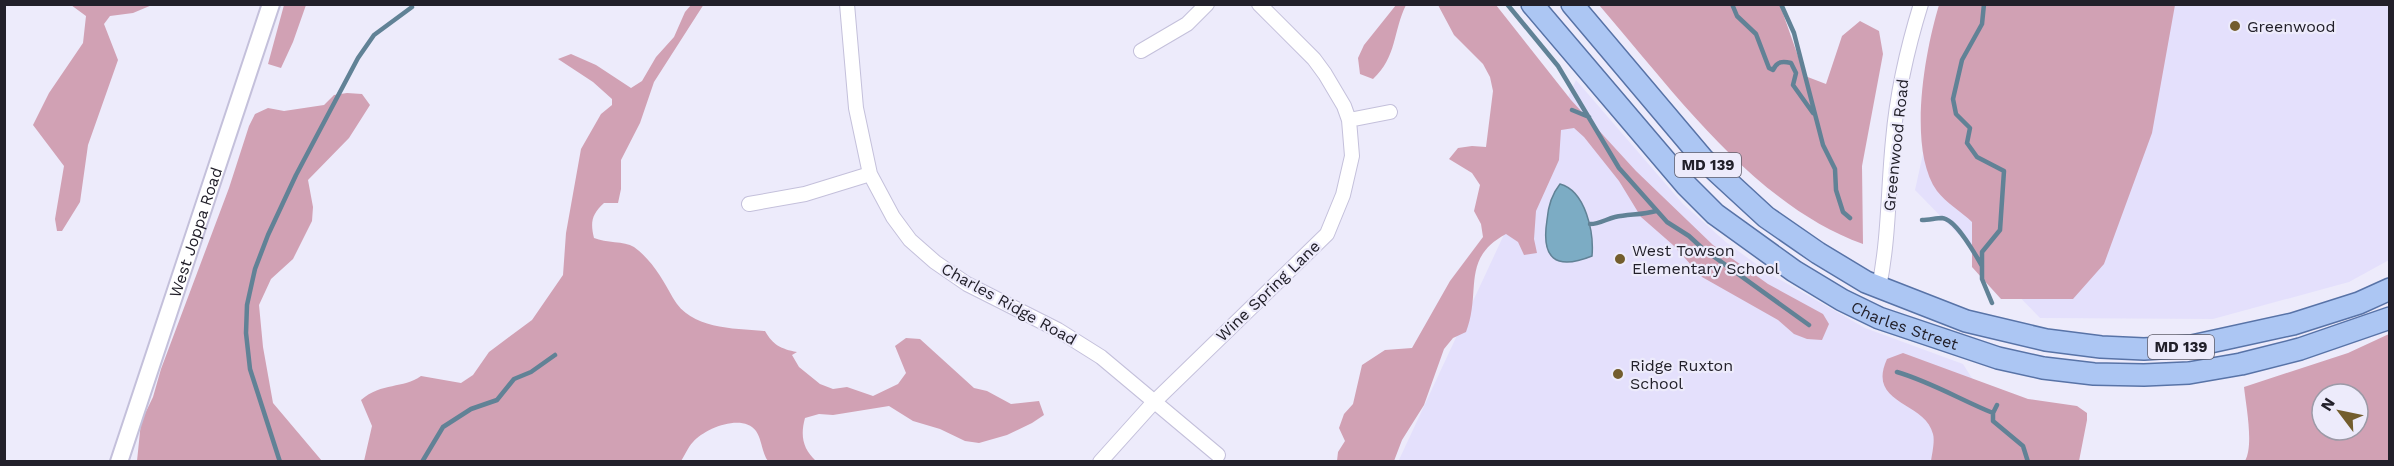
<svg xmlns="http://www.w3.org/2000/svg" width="2394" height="466" font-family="'Work Sans',sans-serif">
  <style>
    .built { fill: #e4e0fc }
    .forest { fill: #d1a1b4; fill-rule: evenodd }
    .water { fill: #7cacc4; stroke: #618296; stroke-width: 1.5 }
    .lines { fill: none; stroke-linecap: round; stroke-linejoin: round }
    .stream { stroke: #618296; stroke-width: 4.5 }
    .minor-casing { stroke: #c4c0db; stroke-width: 16 }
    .tertiary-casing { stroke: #c4c0db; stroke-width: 20 }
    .primary-casing { stroke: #5873a7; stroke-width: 24 }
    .minor { stroke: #fff; stroke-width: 14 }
    .tertiary { stroke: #fff; stroke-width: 16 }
    .primary { stroke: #acc6f3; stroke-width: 21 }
    .poi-dot { fill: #735d2d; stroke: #edebfb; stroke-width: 2 }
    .labels { text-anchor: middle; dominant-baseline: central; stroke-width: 4.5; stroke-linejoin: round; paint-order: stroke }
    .shield { fill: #edebfb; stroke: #5f5d69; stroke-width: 1.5 }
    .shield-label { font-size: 15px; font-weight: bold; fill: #22202a }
    .poi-label { font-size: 16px; fill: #22202a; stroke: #edebfb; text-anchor: start }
    .street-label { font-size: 16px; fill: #22202a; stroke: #edebfb }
  </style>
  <rect width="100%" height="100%" fill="#edebfb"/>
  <path class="built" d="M1956 5H2389V260L2349 282 2213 319 2040 318 1915 190Z
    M1576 80 1683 204 1727 243 1770 274 1865 328 1963 364 2003 427 1989 461 1398 462Z"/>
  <path class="forest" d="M704 4 654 82 640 123 621 160V189L618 203H604C592 214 590 222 594 238 606 243 624 241 634 247 652 260 663 280 673 298 691 330 733 328 765 331 773 345 781 349 797 352L792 355 799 367 820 384 833 389 847 387 873 396 898 384 906 373 895 346 906 338 920 339 974 388 987 391 1011 404 1039 401 1044 415 1032 423 1007 435 979 443 965 441 940 429 913 421 889 406 833 415 819 414 805 418C800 436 803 449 816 461H768C762 453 762 440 756 431 743 413 705 428 693 442 688 447 685 455 681 461H364L372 426 361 400C382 382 403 389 421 376L461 383 473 375 489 352 532 320 563 275 566 233 581 149 601 114 612 105V99L593 82 558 59 571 54 596 65 631 88 642 81 656 57 674 37 685 12 691 5Z
    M71 5H152L133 13 110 16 104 24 118 60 88 145 80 202 62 231H57L55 219 64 166 33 125 49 93 83 43 86 16Z
    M284 5H306L293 42 281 68 268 64Z
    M1396 5H1406C1393 31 1397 57 1373 79L1360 74 1358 58 1364 45Z
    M1438 5H1496L1571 100 1636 171 1713 245 1768 284 1823 314 1829 324 1822 340 1807 339 1794 334 1778 320 1702 277 1673 245 1641 217 1619 181 1584 137 1574 128 1561 130 1559 160 1536 211 1534 239 1537 253 1524 255 1518 242 1506 234C1460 259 1482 291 1466 332L1453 338 1444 349 1424 405 1402 440 1394 461H1337L1338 452 1345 441 1339 428 1344 414 1353 404 1362 365 1385 350 1412 348 1450 281 1483 237 1481 224 1474 211 1480 185 1472 173 1449 159 1458 148 1472 146 1486 147 1493 91 1490 77 1483 64 1454 35Z
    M1599 5H1780L1805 76 1826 84 1842 36 1860 21 1879 31 1883 54 1862 166 1863 244C1755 206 1672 89 1599 5Z
    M1939 5H2175L2152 133 2104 264 2073 299H2001L1972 267V222C1962 212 1946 203 1937 191 1907 149 1925 51 1939 5Z
    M347 93 362 94 370 105 349 138 308 180 313 207 312 221 293 259 271 279 259 305 263 347 273 403 322 461H137L141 422 153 397 161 369 229 188 249 126 255 114 268 108 284 111 324 105 334 95Z
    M2389 334V461H2245C2254 445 2246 406 2244 387L2348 353ZM2322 394H2358V430H2322Z
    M1903 353 2028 399 2077 406 2087 413V420L2079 461H1931C1932 454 1935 441 1933 434 1925 401 1866 405 1887 359Z"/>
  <path class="water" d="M1560 184C1586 191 1594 233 1592 256 1555 271 1541 258 1547 220 1548 207 1552 194 1560 184Z"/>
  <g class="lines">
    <path class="stream" d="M1507 4 1558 66 1619 168 1667 222 1689 236 1702 248 1809 325
      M1732 4 1737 16 1756 34 1769 68 1773 70C1777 61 1783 61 1791 63L1796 73 1793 85 1813 113
      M1781 4 1794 33 1823 145 1835 169 1836 190 1843 212 1850 218
      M1984 4 1982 24 1962 60 1953 99 1956 114 1970 128 1967 143 1977 157 2004 171 2000 230 1982 252V279L1992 303
      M1572 110 1589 117
      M1922 220C1929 220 1936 218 1942 218 1956 219 1975 254 1982 266
      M1590 224C1600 224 1606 219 1615 217 1629 214 1642 215 1656 211
      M1897 372C1931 382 1961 400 1993 413
      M1997 405 1993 413V421L2023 446 2028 462
      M280 462 250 369 246 333 247 305 255 269 268 235 296 175 358 58 374 35 412 7
      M422 462 443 427 471 409 497 400 514 379 531 372 555 355"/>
    <defs>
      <path id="minor" d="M847 4 856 108 870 174 893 217 910 240 935 262 967 284 1058 330 1101 357 1218 455
        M1141 51 1187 24 1207 4
        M1349 120 1390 112
        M749 204 805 194 870 174
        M1879 287C1889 238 1888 190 1893 140 1897 94 1907 49 1921 4
        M1100 462 1153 403 1327 234 1343 195 1352 156 1349 120 1344 106 1325 74 1314 59 1259 4"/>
      <g id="tertiary">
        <path id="s1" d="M119 462 271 4"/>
      </g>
      <g id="primary">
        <path id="s2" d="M1532 4 1686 185 1715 214 1794 271 1842 300 1879 318 1998 358 2043 368 2094 374 2144 375 2189 373 2241 364 2300 349 2390 318"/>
        <path d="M1572 4 1703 159 1766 217 1818 253 1866 282 1966 321 2046 340 2101 347 2144 349 2192 346 2293 324 2359 303 2390 289"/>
      </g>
    </defs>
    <use href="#minor" class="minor-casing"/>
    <use href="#tertiary" class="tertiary-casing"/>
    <use href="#primary" class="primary-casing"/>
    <use href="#minor" class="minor"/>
    <use href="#tertiary" class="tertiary"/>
    <use href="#primary" class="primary"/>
  </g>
  <g class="poi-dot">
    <circle cx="2235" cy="26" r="6"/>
    <circle cx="1620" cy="259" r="6"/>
    <circle cx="1618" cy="374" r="6"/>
  </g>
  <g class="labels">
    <g class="shield">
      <rect x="1675" y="153" width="66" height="24" rx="4.5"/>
      <rect x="2148" y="335" width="66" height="24" rx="4.5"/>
    </g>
    <g class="shield-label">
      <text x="1708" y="165">MD 139</text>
      <text x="2181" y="347">MD 139</text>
    </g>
    <g class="poi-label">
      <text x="2247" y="26">Greenwood</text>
      <text x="1632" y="250">West Towson<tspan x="1632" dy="18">Elementary School</tspan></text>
      <text x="1630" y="365">Ridge Ruxton<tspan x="1630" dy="18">School</tspan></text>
    </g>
    <g class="street-label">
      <text transform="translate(1896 145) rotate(-84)">Greenwood Road</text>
      <text stroke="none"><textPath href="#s1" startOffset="242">West Joppa Road</textPath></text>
      <text transform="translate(1268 291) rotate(-44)">Wine Spring Lane</text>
      <text transform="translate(1009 304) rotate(29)">Charles Ridge Road</text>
      <text stroke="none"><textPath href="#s2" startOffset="500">Charles Street</textPath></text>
    </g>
  </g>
  <rect width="2394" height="466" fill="none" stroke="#22202a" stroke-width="12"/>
  <g transform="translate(2340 412) rotate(302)"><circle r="28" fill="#edebfb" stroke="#9c9aa7" stroke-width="1.5"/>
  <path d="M0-4.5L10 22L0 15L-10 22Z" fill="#735d2d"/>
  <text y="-9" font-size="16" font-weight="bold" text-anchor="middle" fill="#22202a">N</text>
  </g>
</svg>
